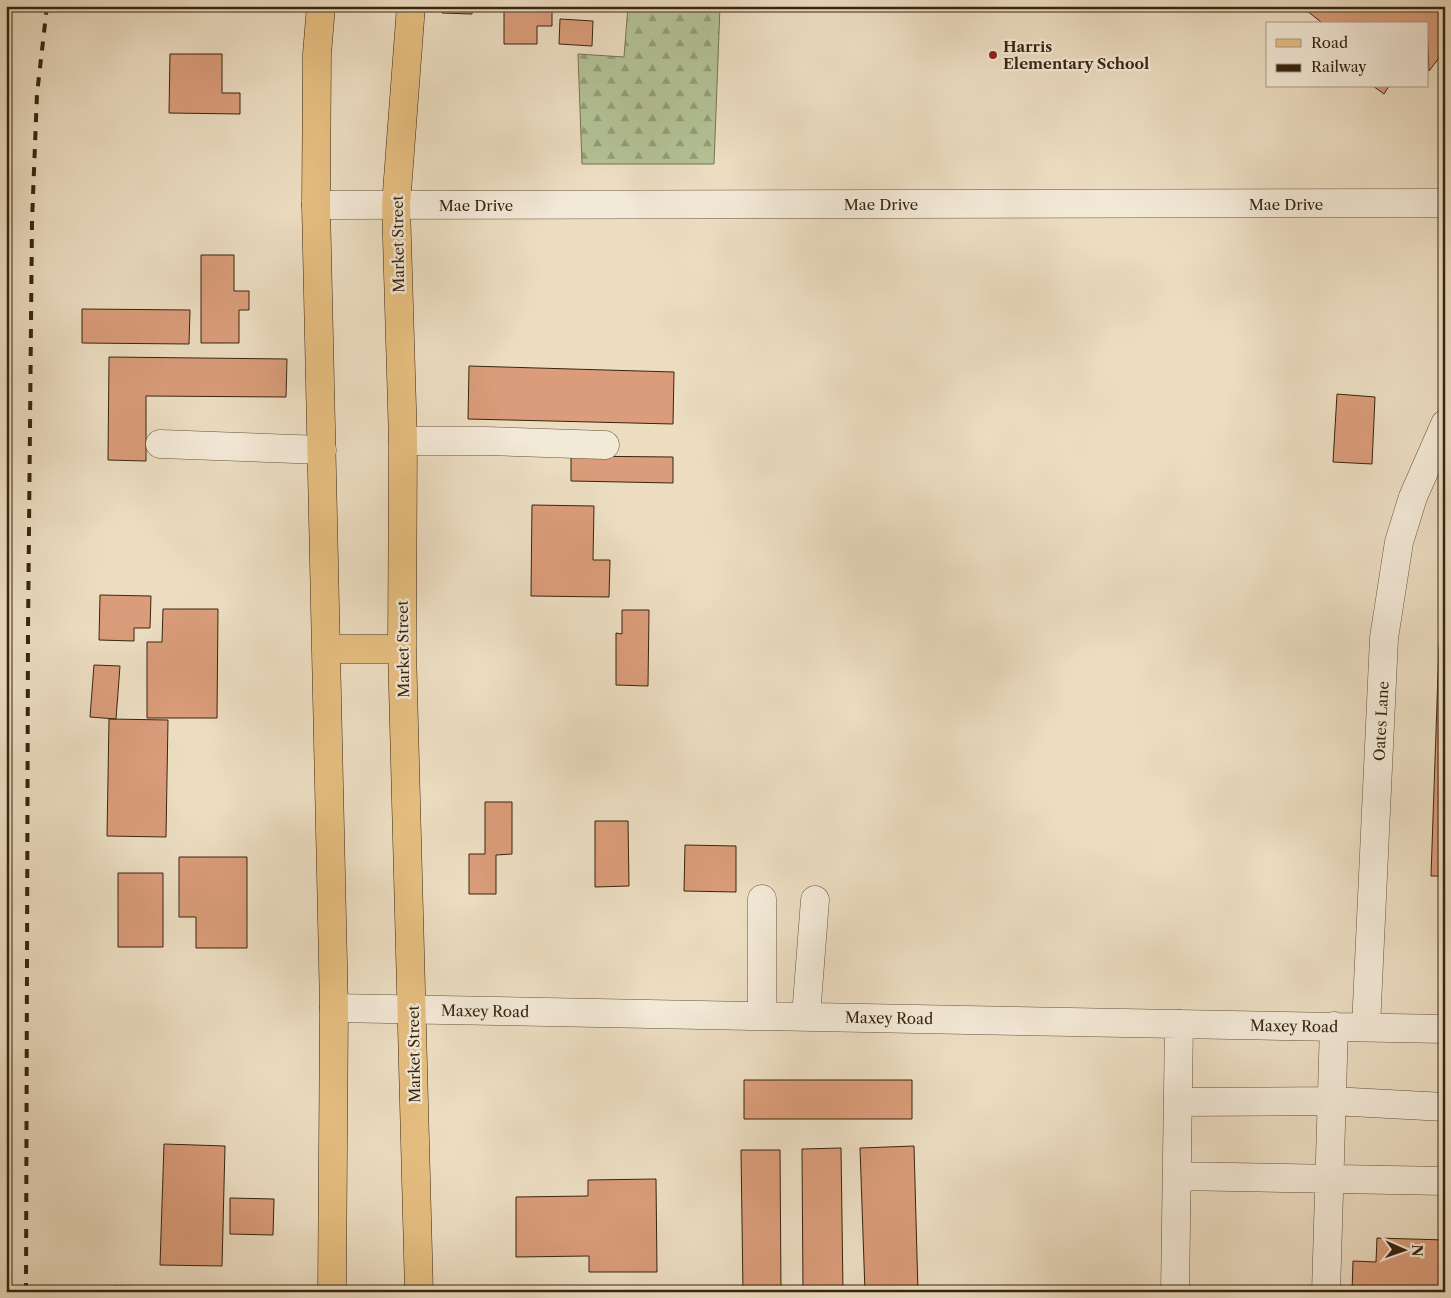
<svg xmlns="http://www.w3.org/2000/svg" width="1451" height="1298" font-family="'Libre Caslon Text',serif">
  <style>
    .forest { fill: url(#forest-firs); stroke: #767452 }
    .building { fill: #da9c7a; stroke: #38250f }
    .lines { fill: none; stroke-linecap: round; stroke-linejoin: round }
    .minor-casing { stroke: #65533c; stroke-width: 29 }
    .major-casing { stroke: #38250f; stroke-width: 29 }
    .minor { stroke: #f3e9d7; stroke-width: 28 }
    .major { stroke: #e6be80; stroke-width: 28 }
    .rail { stroke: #38250f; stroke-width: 4; stroke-dasharray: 9 9; stroke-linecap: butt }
    .poi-dot { fill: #8f2418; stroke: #f3e9d7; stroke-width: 2 }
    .labels { text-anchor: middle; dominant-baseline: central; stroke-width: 4.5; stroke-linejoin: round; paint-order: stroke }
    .poi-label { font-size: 15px; font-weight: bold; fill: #38250f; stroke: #f3e9d7; text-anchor: start }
    .street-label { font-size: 15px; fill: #38250f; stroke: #f3e9d7 }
  </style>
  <defs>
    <pattern id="forest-firs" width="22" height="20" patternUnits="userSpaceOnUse" patternTransform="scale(1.25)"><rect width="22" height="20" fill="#b3c296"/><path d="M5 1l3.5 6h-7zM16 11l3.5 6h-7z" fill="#939d79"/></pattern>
  </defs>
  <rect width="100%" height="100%" fill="#ecddc1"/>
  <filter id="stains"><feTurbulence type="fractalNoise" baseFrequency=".004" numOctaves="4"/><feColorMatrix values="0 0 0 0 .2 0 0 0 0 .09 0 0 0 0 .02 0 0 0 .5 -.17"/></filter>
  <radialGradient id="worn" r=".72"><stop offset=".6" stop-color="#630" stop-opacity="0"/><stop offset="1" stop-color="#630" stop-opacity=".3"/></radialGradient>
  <path class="forest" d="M628 6H720L714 164H582L578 54 624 57Z"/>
  <path class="building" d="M442 6H473L472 14 442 13Z
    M504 6H552V26H537V44H504Z
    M1301 6H1445V50L1429 71 1427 24H1320L1321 22Z
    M560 19 593 21 592 46 559 44Z
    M170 54H222V93H240V114L169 113Z
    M1373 86H1389L1384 94Z
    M201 255H234V291H249V310H239V343H201Z
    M82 309 190 310 189 344 82 343Z
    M109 357 287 359 286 397 146 396V461L108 460Z
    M469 366 674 372 673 424 468 419Z
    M1337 394 1375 397 1372 464 1333 462Z
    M571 456 673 457V483L571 481Z
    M532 505 594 506 593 560H610L609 597 531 596Z
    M100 595 151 596 150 628H134V641L99 640Z
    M163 609H218L217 718H147V642H162Z
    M622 610H649L648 686 616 685V633L622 634Z
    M1439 645H1445V876H1431Z
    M94 665 120 666 116 719 90 717Z
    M109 719 168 720 166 837 107 836Z
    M485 802H512V854L496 855V894H469V854H485Z
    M595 821H628L629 886 595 887Z
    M685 845 736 846V892L684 891Z
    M179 857H247V948H196V917H179Z
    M118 873H163V947H118Z
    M744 1080H912V1119H744Z
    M164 1144 225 1146 222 1266 160 1265Z
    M914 1146 918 1292H865L860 1148Z
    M841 1148 843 1292H803L802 1149Z
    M741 1150H780L781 1292H743Z
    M656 1179 657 1272H589V1256L516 1257V1197L588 1196V1180Z
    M230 1198 274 1199 273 1235 230 1234Z
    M1377 1238 1445 1240V1292H1352L1353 1261 1376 1262Z
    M114 1286 160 1287 159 1292H114Z"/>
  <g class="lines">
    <defs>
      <path id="minor" d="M316 205 1445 203
        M403 441H486L605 445
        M160 444 322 450
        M334 1008 1445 1029
        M762 1016V899
        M806 1016 815 900
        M1366 1027 1384 638 1399 542 1413 497 1445 424
        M1178 1102 1332 1101 1445 1107
        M1177 1176 1445 1181
        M1175 1292 1179 1024
        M1326 1292 1334 1026"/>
      <path id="major" d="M321 6 317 54 316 205 334 1008 332 1292
        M411 6 396 205 403 441 402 649 419 1292
        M326 649H402"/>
    </defs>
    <use href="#minor" class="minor-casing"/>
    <use href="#major" class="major-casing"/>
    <use href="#minor" class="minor"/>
    <use href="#major" class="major"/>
    <path class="rail" d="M26 1292 28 631 32 221 37 94 47 6"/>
  </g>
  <circle class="poi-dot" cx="993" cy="55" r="5"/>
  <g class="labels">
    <g class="poi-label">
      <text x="1003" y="46">Harris<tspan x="1003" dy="17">Elementary School</tspan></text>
    </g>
    <g class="street-label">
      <text x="881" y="204">Mae Drive</text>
      <text x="1286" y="204">Mae Drive</text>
      <text x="476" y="205">Mae Drive</text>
      <text transform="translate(398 244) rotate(-91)">Market Street</text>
      <text transform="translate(403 649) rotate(-91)">Market Street</text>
      <text transform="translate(1381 721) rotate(-87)">Oates Lane</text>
      <text transform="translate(485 1011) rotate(1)">Maxey Road</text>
      <text transform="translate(889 1018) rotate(1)">Maxey Road</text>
      <text transform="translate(1294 1026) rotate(1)">Maxey Road</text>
      <text transform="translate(414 1054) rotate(-91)">Market Street</text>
    </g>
  </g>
  <rect width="1451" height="1298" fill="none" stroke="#ecddc1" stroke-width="25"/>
  <rect x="8" y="8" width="1436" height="1283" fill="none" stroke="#38250f" stroke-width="2.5"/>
  <rect x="12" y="12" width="1426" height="1273" fill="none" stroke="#38250f"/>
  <rect x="1266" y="22" width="162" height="65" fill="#f3e9d7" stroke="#a89b87"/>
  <rect x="1276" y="39" width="25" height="8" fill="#e6be80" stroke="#a89b87"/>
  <text x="1311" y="48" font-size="15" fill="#38250f">Road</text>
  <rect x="1276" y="64" width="25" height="8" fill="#38250f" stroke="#a89b87"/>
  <text x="1311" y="72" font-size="15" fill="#38250f">Railway</text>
  <g transform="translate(1404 1250) rotate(92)" stroke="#f3e9d7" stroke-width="4" paint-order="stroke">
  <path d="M0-4L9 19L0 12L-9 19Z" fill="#38250f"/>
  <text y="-8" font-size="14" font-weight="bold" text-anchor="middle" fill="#38250f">N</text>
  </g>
  <rect width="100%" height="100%" filter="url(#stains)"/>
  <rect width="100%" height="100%" fill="url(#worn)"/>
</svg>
